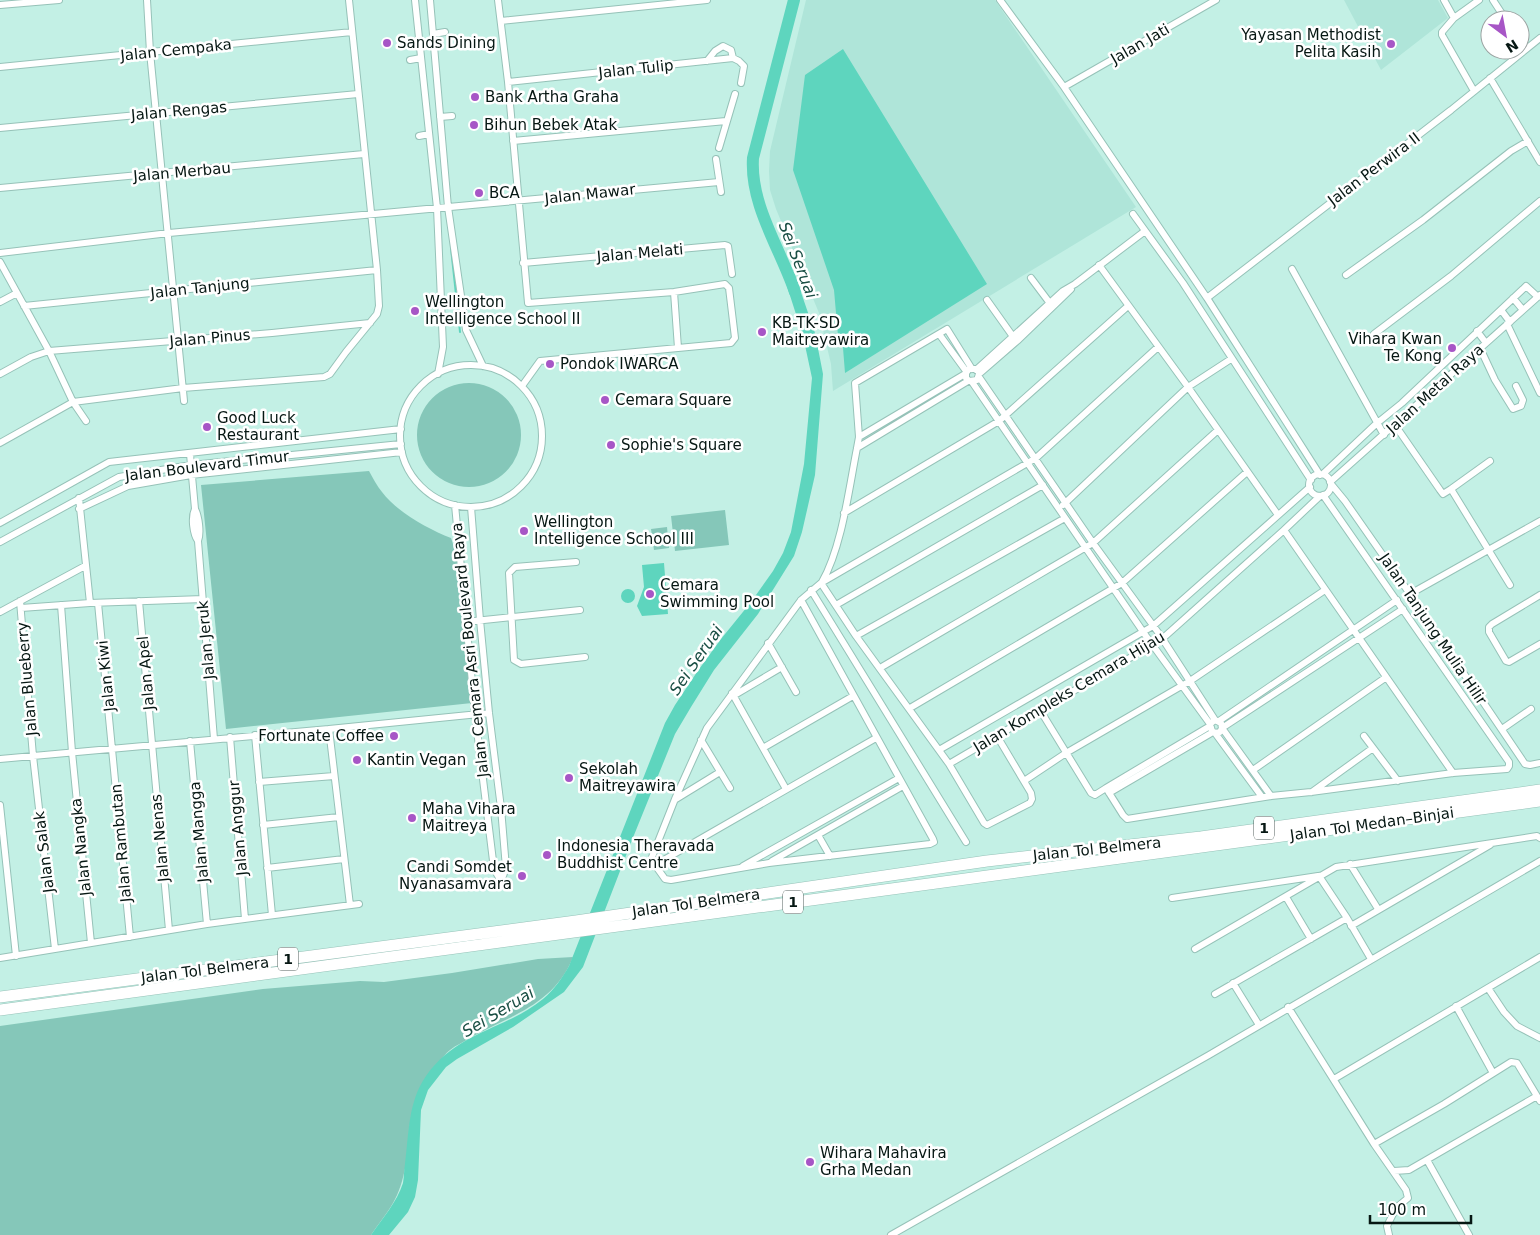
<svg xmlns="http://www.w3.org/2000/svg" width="1540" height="1235" font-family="'DejaVu Sans',sans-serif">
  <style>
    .built { fill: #afe5d9 }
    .green { fill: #85c7b9 }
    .water { fill: #5ed5be }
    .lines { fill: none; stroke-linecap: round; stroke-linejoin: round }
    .stream { stroke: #5ed5be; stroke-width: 2 }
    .river { stroke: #5ed5be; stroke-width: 12 }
    .street-casing { stroke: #96c2b8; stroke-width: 8 }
    .highway-casing { stroke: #96c2b8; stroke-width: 12 }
    .street { stroke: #fff; stroke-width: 6 }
    .highway { stroke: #fff; stroke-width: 11 }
    .poi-dot { fill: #a756c6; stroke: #fff; stroke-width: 2 }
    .labels { text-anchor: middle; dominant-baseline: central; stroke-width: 5; stroke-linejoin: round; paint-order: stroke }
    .shield { fill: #fff; stroke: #515d5a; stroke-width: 1 }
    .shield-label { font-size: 14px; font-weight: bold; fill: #061713 }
    .poi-label { font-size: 15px; fill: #061713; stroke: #fff; text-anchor: start }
    .street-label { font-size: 15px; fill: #061713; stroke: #fff }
    .water-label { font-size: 16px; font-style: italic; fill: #1a4e44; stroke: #fff }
  </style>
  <rect width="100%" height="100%" fill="#c3f0e5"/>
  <path class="built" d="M806 0H995L1136 207 833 391 831 364 819 313 776 209 770 190 769 171 770 151Z
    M1344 0H1438L1448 18 1381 70Z"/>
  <path class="green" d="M417 435a52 52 0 1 1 104 0a52 52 0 1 1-104 0Z
    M369 471C373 478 377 486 382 492 397 512 428 529 451 538L458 559 472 703 226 729 201 485Z
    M725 510 729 545 675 551 671 516Z
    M667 527 669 548 654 550 651 529Z
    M573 957C554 1005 511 1015 470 1038 464 1042 456 1045 450 1050 433 1063 419 1106 409 1127 409 1150 405 1183 393 1203 387 1214 378 1224 371 1235H0V1026L263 989 360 981 384 982 452 973 538 959Z"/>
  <path class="water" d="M843 49 987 284 845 373 843 348 838 336 834 290 793 170 805 75Z
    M794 272 815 333 823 374 815 475 802 532 794 556 758 614 714 670 691 707 675 734 632 840 583 967 564 992 513 1027 457 1059 446 1067 428 1090 421 1110 418 1180 415 1197 408 1212 389 1235H371C382 1219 397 1202 403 1183 404 1177 404 1170 405 1164 409 1133 408 1102 426 1076 458 1031 505 1030 543 999 555 989 562 978 569 966L665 723 675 705 697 672 721 639 751 602 773 571 783 553 791 532 804 464 812 378 803 336 785 280Z
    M664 563 668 614 642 616 637 606 644 587 642 565Z
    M621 596a7 7 0 1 1 14 0a7 7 0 1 1-14 0Z"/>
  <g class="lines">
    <path class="stream" d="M451 248 460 332"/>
    <path class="river" d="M794 0 753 158C750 205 780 248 795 292"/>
    <defs>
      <path id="street" d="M147 0 150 52 184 401
        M415 0 437 208 443 347 438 374
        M430 0 448 207 466 330 483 366
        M498 0 508 82 528 303 674 292 725 284 729 288 735 338 731 343 540 361 522 386
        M1000 0 1064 87 1207 298 1320 475
        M1444 0 1454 18
        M1493 0 1506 20
        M0 5 59 0
        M501 21 707 0
        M433 34 445 32
        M1520 41 1525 49
        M410 60 421 58
        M707 61 715 51 723 46 731 50 733 58
        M0 67 352 32
        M1490 78 1540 162
        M508 82 733 58 739 61 744 66 741 83
        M1064 87 1216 0
        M1474 91 1442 35V32L1454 18 1479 0
        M440 117 452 116
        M0 128 358 94
        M419 136 429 134
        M513 141 726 121
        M719 148 735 94
        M716 159 721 192
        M0 188 364 154
        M1133 214 1183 283 1311 480
        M0 253 169 233 719 182
        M0 262 49 351 73 402 86 421
        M523 263 725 245 728 246 732 274
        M1099 265 1188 387 1278 515
        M1292 269 1384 435
        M1346 275 1423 220 1511 151 1528 141
        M1031 278 1052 306
        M674 292 678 348
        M1207 298 1451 110 1540 38
        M1513 298 1523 310
        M987 300 1014 338
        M0 302 17 293
        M24 306 377 270
        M1501 310 1510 322
        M1507 324 1540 393
        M1477 331 1486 343
        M939 334 966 371
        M1374 334 1451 276 1540 201
        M1480 348 1495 380 1513 409 1521 406 1523 400 1516 386
        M400 436a71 71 0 1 1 142 0a71 71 0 1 1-142 0Z
        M975 369H969L966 373V378L969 381 977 380 979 374 1017 341 1071 289
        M976 370 1063 291 1075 284 1145 231
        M0 374 31 357 49 351 272 333 370 323
        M979 377 1093 543 1160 635 1215 720
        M972 382 1146 636 1210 724
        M1395 425 1440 490 1443 494 1451 489 1510 585
        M859 437 965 374
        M0 443 73 402 183 388 324 377 330 374 346 352 377 314 379 306 377 270 349 0
        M857 448 968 381
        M190 454 195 509C199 517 201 533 198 541
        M1323 474 1376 424 1402 403 1523 289 1526 286 1538 297
        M1309 485a11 11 0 1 1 22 0a11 11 0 1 1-22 0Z
        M1330 482 1540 295
        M1331 484 1345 501 1410 594 1525 764 1530 765 1540 763
        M1451 489 1490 461
        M79 498 90 603
        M455 505 475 714 494 869 501 881
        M1063 505 1188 387 1231 359
        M471 507 480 620 489 713 501 808 506 868 501 881
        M79 509 128 486 191 475 402 452
        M195 509C191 517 193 534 198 541L214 739
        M844 513 999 421 1128 306
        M0 523 109 462 401 429
        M1284 530 1453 773
        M0 542 119 477 191 465 401 444
        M576 562 515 567 509 573 514 660 521 664 585 657
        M822 582C842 547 849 488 857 448L859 437 855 383 947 329 972 369
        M821 583 856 636 949 764 984 823 987 825 1030 803 1032 799 1031 793 997 736
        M811 590 966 842
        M1410 594 1540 521
        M1540 595 1492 624 1489 627V632L1506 661 1509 662 1540 644
        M801 600 933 839 934 842 930 844 769 863 671 880 665 879 655 865 652 857 675 799 707 728 801 600 821 583 1036 458 1158 347
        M20 601 33 756 55 949
        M139 601 169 930
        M98 603 130 937
        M61 605 72 752 91 943
        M836 605 1043 485
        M21 608 90 603 203 599
        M0 612 85 566
        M465 622 580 610
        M856 636 1065 518
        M768 643 796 692
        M880 668 1093 543 1218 430
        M732 693 786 789
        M733 696 782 667
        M910 708 1122 583 1247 472
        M1040 710 1091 793 1095 795 1106 788 1123 815 1127 819 1271 796 1311 792 1453 773 1507 769 1509 766V762L1323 495
        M1219 721 1397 600
        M329 729 489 713
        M1502 729 1531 709
        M1215 733 1262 797
        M255 735 272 915
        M1364 736 1398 781
        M230 737 245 919
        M701 740 730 788
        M190 741 207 924
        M763 748 853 696
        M939 750 1153 626 1310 487
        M0 759 329 729 350 905
        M949 764 1162 639 1284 530 1320 496
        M1253 770 1385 678
        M1024 781 1066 753 1190 681 1325 590
        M259 782 334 776
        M1106 788 1210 726
        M1312 792 1373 748
        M1109 793 1213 732
        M1271 796 1222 728 1221 723 1215 720 1210 724 1212 731 1215 733 1220 732 1222 728 1403 609
        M676 799 720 772
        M0 805 16 956
        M263 825 339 817
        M818 835 830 856
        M772 861 903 786
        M1350 864 1378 909
        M655 865 876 738
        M743 866 899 778
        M267 868 344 859
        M1319 876 1347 918 1371 959
        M1286 897 1311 939
        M1172 898 1318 876
        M1351 926 1490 845
        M1195 949 1336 867 1537 836 1540 838
        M0 958 207 924 359 904
        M1233 983 1259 1025
        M1488 988 1504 1012 1517 1026 1540 1038
        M1215 994 1347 918
        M1456 1006 1493 1073
        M1288 1007 1374 1144 1406 1190 1408 1198 1396 1208 1387 1226 1389 1235
        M1334 1079 1540 957
        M1374 1144 1444 1104 1511 1062 1517 1063 1540 1101
        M1427 1160 1469 1235
        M1394 1171 1409 1170 1537 1096
        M891 1235 1209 1055 1540 861"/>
      <path id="highway" d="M0 997 576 921 987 861 1201 837 1540 790
        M0 1010 1540 801"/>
    </defs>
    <use href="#street" class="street-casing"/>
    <use href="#highway" class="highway-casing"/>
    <use href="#street" class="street"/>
    <use href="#highway" class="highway"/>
  </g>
  <g class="poi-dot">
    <circle cx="387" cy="43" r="5"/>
    <circle cx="1391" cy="44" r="5"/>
    <circle cx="475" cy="97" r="5"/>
    <circle cx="474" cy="125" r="5"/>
    <circle cx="479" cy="193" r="5"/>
    <circle cx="415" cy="311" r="5"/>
    <circle cx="762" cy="332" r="5"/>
    <circle cx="1452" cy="348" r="5"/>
    <circle cx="550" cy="364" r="5"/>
    <circle cx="605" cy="400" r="5"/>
    <circle cx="207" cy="427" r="5"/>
    <circle cx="611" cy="445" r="5"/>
    <circle cx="524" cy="531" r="5"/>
    <circle cx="650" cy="594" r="5"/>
    <circle cx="394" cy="736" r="5"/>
    <circle cx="357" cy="760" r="5"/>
    <circle cx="569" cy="778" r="5"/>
    <circle cx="412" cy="818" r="5"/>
    <circle cx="547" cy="855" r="5"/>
    <circle cx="522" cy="876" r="5"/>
    <circle cx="810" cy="1162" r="5"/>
  </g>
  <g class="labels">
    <g class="shield">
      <rect x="1254" y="816.5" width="20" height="23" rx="4"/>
      <rect x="783" y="890.5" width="20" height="23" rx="4"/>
      <rect x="278" y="947.5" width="20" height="23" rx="4"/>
    </g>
    <g class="shield-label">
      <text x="1264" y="828">1</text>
      <text x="793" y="902">1</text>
      <text x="288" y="959">1</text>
    </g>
    <g class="poi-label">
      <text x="1381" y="35" text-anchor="end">Yayasan Methodist<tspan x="1381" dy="17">Pelita Kasih</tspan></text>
      <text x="397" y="43">Sands Dining</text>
      <text x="485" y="97">Bank Artha Graha</text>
      <text x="484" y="125">Bihun Bebek Atak</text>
      <text x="489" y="193">BCA</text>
      <text x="425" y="302">Wellington<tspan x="425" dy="17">Intelligence School II</tspan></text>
      <text x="772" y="323">KB-TK-SD<tspan x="772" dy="17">Maitreyawira</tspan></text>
      <text x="1442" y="339" text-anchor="end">Vihara Kwan<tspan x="1442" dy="17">Te Kong</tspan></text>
      <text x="560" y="364">Pondok IWARCA</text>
      <text x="615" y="400">Cemara Square</text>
      <text x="217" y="418">Good Luck<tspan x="217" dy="17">Restaurant</tspan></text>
      <text x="621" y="445">Sophie's Square</text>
      <text x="534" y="522">Wellington<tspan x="534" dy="17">Intelligence School III</tspan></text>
      <text x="660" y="585">Cemara<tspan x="660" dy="17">Swimming Pool</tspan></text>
      <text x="384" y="736" text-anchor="end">Fortunate Coffee</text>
      <text x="367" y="760">Kantin Vegan</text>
      <text x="579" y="769">Sekolah<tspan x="579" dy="17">Maitreyawira</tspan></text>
      <text x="422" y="809">Maha Vihara<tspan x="422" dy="17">Maitreya</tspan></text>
      <text x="557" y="846">Indonesia Theravada<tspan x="557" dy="17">Buddhist Centre</tspan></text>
      <text x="512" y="867" text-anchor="end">Candi Somdet<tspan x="512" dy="17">Nyanasamvara</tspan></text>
      <text x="820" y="1153">Wihara Mahavira<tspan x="820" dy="17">Grha Medan</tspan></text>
    </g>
    <g class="street-label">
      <text transform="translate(1140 44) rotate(-30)">Jalan Jati</text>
      <text transform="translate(176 50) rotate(-6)">Jalan Cempaka</text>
      <text transform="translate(636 69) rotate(-6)">Jalan Tulip</text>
      <text transform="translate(179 111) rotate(-5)">Jalan Rengas</text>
      <text transform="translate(1374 169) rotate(-37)">Jalan Perwira II</text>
      <text transform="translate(182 172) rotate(-5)">Jalan Merbau</text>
      <text transform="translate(590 194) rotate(-6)">Jalan Mawar</text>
      <text transform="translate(640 253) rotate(-5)">Jalan Melati</text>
      <text transform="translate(200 288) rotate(-6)">Jalan Tanjung</text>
      <text transform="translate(210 338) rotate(-5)">Jalan Pinus</text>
      <text transform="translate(1435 389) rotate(-42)">Jalan Metal Raya</text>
      <text transform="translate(207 466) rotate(-7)">Jalan Boulevard Timur</text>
      <text transform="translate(1433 629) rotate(56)">Jalan Tanjung Mulia Hilir</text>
      <text transform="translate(206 640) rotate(-95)">Jalan Jeruk</text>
      <text transform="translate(470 650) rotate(-96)">Jalan Cemara Asri Boulevard Raya</text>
      <text transform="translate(146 673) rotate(-95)">Jalan Apel</text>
      <text transform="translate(106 676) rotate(-96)">Jalan Kiwi</text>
      <text transform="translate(27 679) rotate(-95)">Jalan Blueberry</text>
      <text transform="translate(1069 692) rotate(-31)">Jalan Kompleks Cemara Hijau</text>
      <text transform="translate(1372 824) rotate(-8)">Jalan Tol Medan–Binjai</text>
      <text transform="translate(238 828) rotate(-95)">Jalan Anggur</text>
      <text transform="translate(199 832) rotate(-95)">Jalan Mangga</text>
      <text transform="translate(160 838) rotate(-95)">Jalan Nenas</text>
      <text transform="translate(121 843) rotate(-95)">Jalan Rambutan</text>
      <text transform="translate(81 847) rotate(-96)">Jalan Nangka</text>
      <text transform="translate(1097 849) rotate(-6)">Jalan Tol Belmera</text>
      <text transform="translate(44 852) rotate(-97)">Jalan Salak</text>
      <text transform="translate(696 903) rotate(-8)">Jalan Tol Belmera</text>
      <text transform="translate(205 970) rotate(-7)">Jalan Tol Belmera</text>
    </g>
    <g class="water-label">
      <text transform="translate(798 260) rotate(69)">Sei Seruai</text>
      <text transform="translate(696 660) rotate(-55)">Sei Seruai</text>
      <text transform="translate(498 1012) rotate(-31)">Sei Seruai</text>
    </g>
  </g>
  <g transform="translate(1505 35) rotate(148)"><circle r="24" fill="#ffffff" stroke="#9ba2a1"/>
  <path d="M0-4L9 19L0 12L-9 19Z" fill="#a756c6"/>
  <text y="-8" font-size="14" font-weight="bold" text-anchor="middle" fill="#061713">N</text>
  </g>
  <path d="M1370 1215v8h101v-8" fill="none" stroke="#061713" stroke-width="2.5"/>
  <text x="1378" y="1215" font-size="15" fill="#061713" stroke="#ffffff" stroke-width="4" paint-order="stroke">100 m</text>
</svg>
